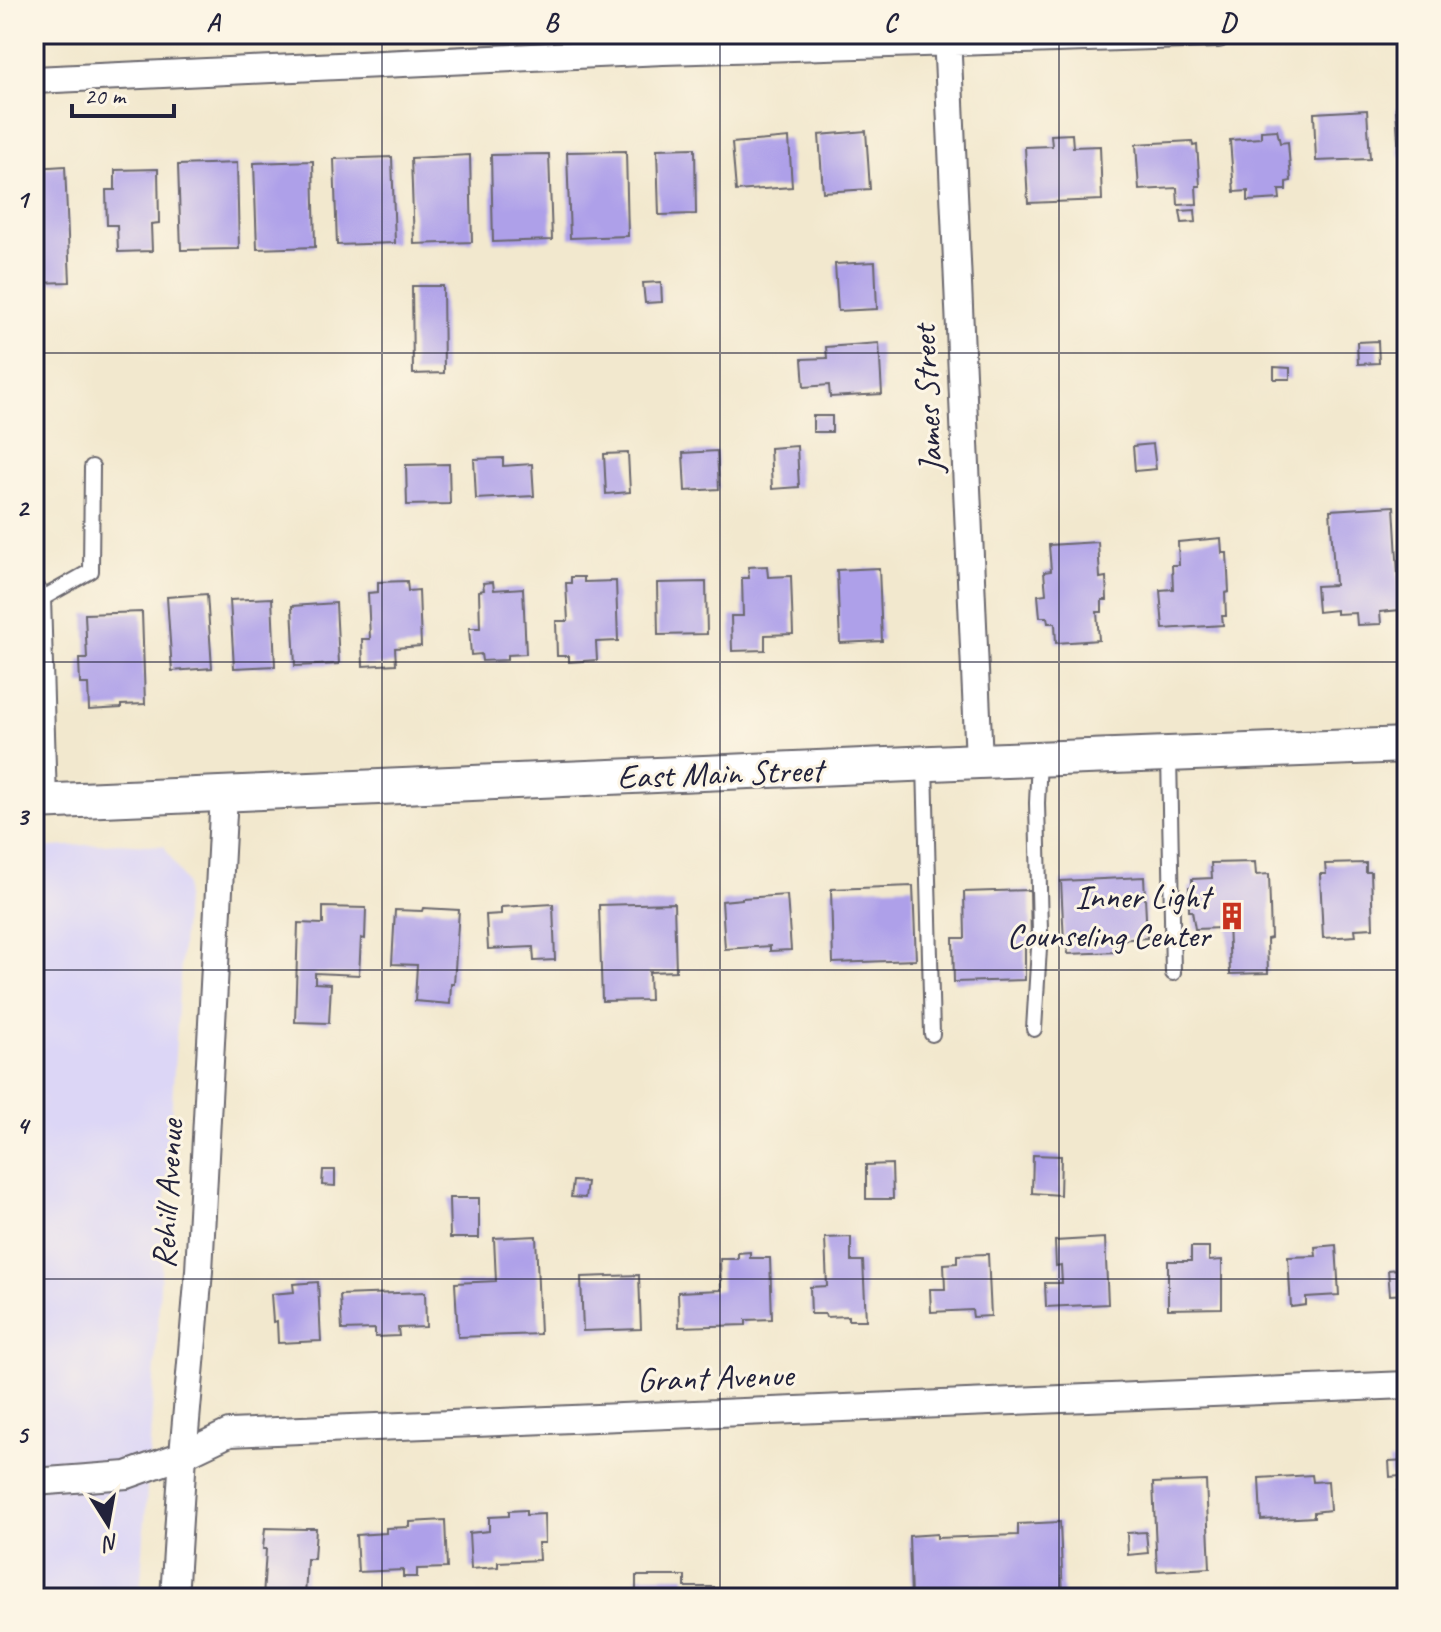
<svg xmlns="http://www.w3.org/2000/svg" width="1441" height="1632" font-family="Caveat,sans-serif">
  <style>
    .built { fill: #dcd6f6 }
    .building { fill: #aea0e9 }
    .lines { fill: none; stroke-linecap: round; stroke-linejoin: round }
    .service-casing { stroke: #6b676e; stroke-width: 18 }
    .minor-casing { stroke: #6b676e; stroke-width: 30 }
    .tertiary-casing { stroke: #6b676e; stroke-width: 38 }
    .service { stroke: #fff; stroke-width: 14 }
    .minor { stroke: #fff; stroke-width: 26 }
    .tertiary { stroke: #fff; stroke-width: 34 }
    .grid { fill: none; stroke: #22223b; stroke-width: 2; stroke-opacity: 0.55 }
    .labels { text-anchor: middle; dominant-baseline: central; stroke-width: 6; stroke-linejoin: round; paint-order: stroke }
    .street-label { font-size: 34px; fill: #22223b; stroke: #fcf5e5 }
    .poi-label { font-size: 34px; fill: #22223b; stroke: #fcf5e5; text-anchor: end }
    .neatline { fill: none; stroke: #22223b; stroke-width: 3 }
    .grid-label { font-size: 26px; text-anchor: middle; font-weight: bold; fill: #22223b }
  </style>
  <rect width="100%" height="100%" fill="#fcf5e5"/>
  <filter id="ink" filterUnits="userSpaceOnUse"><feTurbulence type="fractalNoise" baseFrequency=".0125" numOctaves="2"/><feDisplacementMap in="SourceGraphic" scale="16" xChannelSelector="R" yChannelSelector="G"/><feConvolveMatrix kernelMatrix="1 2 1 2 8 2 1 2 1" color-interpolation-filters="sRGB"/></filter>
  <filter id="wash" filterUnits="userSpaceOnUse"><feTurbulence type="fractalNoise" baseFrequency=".006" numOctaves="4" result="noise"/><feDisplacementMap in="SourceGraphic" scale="32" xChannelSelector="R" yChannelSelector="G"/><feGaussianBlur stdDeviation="1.8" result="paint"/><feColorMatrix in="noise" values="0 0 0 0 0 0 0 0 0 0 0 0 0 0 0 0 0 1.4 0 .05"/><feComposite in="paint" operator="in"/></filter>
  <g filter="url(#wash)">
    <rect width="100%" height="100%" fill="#f2e8ce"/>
    <path class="built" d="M119 843 164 846 186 884 140 1598H34V848Z"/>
    <g id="blocks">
      <path class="building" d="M1396 108H1407V157H1399Z
        M1367 110 1370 159 1316 161 1314 113Z
        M1277 130 1280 143 1288 142 1291 181 1286 182V190H1279L1280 199 1248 201V191L1234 192 1230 140 1261 138V131Z
        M866 131 870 189 823 192 819 135Z
        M1072 134 1073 147 1100 146 1102 200 1028 203 1025 147 1052 146 1051 135Z
        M789 138 792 187 736 191 732 143Z
        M1192 141 1193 146 1197 145 1200 186H1196L1197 204 1178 205 1177 188 1139 190 1136 144Z
        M695 148 696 214 659 215 657 149Z
        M626 151 628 236 570 238 567 152Z
        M549 154 552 240 493 242 491 155Z
        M470 155 472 242 414 244 411 158Z
        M392 157 395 243 337 245 334 159Z
        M313 161 315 247 257 249 254 163Z
        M237 163 239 249 181 250 178 165Z
        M65 166 70 282 34 283V168Z
        M158 169 159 223 151 224 152 251 118 252 117 225H107L106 190H115V170Z
        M1195 210 1196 222 1182 223 1180 211Z
        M875 262 877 309 838 311 835 264Z
        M661 282 662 302 645 303 643 283Z
        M412 286H443L444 373 413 374Z
        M1378 341 1379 363 1358 364 1357 342Z
        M879 343 882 394 830 397 829 385 804 387 802 359 827 358 826 347Z
        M1274 367 1290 368V379H1274Z
        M813 416H832V432H813Z
        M1153 444 1156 469 1135 471 1133 446Z
        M797 446 799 487 772 489 770 448Z
        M717 451 719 489 685 491 683 453Z
        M628 453 630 492 606 494 604 454Z
        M503 458V466L532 464 534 496 476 499 474 459Z
        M449 464 450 504 407 505 406 465Z
        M1394 506 1400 610 1380 612 1381 624 1357 625 1356 613 1336 614V610L1318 612 1316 586 1335 585 1330 510Z
        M1221 538 1222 553H1227L1229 592 1225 593 1226 616H1222L1223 625 1163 629 1160 590 1173 589 1172 565H1179L1178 542Z
        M1098 542 1100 578 1106 577 1107 600H1102V612H1097L1099 640 1056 643 1055 623H1048L1047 617H1040L1038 595 1046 594 1044 572 1051 571 1049 545Z
        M767 566 768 577 791 576 793 634 765 635V650L732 651 731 616H743L742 578H749L748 567Z
        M879 568 882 641 840 643 837 570Z
        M571 577H584V582L616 581 618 641 596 642 597 660 569 662V656H557L556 621H568L566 583H571Z
        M407 581 408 591 419 590 421 646 395 648 396 664 363 666 362 639H370L368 593 378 592V582Z
        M493 582 494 590 523 588 526 654 507 655V660L482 661 481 654 471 655 469 628H480L479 591 484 590 483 583Z
        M706 582 707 634 658 635 657 583Z
        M207 594 212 668 172 671 167 597Z
        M272 598 275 666 234 668 230 600Z
        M336 603 339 664 295 666 292 606Z
        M142 612 145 704 121 705V708L89 710 88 684H80L79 659H87L85 614Z
        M1255 862 1256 875 1269 874 1271 938 1267 939 1268 973 1230 974 1228 921H1222V928L1195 929 1192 911H1189V887H1192V879L1212 878 1211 863Z
        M1366 863V872H1371L1373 928 1355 929 1356 936 1323 938 1320 874H1326L1325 864Z
        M1144 877 1147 938 1116 940 1117 952 1068 954 1067 942H1064L1061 881Z
        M913 886 916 960 833 963 831 889Z
        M1030 890 1031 943H1025V980L954 982 953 938H965L964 892Z
        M787 895 791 950 770 951V946L725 949 722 901 742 899V898Z
        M674 903 676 971 649 972 650 1000 602 1001 599 905Z
        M553 904 555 960 534 961 533 947 488 949 486 915 501 914V907Z
        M323 907 366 908 365 939 361 938 359 975 315 973V983L331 984 329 1023 295 1022 298 923 323 924Z
        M423 908 459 910 454 984H451L450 1004 415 1001 417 965 392 964 395 910 422 911Z
        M1033 1155 1061 1156 1060 1195 1032 1193Z
        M892 1164 893 1199H866V1165Z
        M323 1170H335V1186L322 1185Z
        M573 1181 587 1182 585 1198 571 1197Z
        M449 1198H479V1238H450Z
        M536 1236 540 1334 458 1337 455 1283 496 1281 494 1238Z
        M851 1237V1261H863L866 1320H848V1316L826 1317 825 1314H811L810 1287 827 1286 825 1238Z
        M1105 1238 1108 1304 1046 1307 1045 1283H1062L1061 1265 1056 1266 1055 1241Z
        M1336 1245 1339 1295 1306 1297V1305L1291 1307 1288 1257 1316 1256 1315 1247Z
        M1191 1247H1209V1261L1222 1260V1308L1168 1309V1261H1191Z
        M750 1252V1258H770L772 1319 746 1320V1325L679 1327 678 1292 721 1290 720 1259H738V1253Z
        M1397 1252H1407V1294L1390 1295 1388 1270 1398 1269Z
        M988 1254 991 1316 973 1317 972 1310 931 1312 930 1289H945L944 1264 957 1263V1255Z
        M639 1275 641 1329 583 1331 581 1277Z
        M318 1282 321 1341 278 1343 277 1321 273 1322 271 1294 294 1292 293 1284Z
        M425 1292 426 1327 398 1328 399 1336 375 1337V1329L342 1330 340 1295Z
        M1407 1460V1520H1400L1398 1491H1401L1400 1476 1390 1477 1389 1461Z
        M1312 1475 1313 1482 1328 1481 1330 1510 1314 1512V1517L1261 1520 1259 1478Z
        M1206 1481 1210 1568 1157 1571 1153 1483Z
        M526 1510V1515L544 1514 545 1543H538L539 1560 498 1562V1567L471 1569 469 1533 489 1531V1517L509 1516V1511Z
        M445 1520 447 1568 417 1569V1577H403V1570L358 1572 356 1535 386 1533V1528L410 1527V1522Z
        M1060 1522 1063 1598H1021V1591L945 1594V1598H911L909 1536 937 1534V1538L1018 1535V1524Z
        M265 1528 306 1529V1528H316L314 1559H307L305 1598H263L266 1549H263Z
        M1146 1532 1148 1553 1128 1555 1127 1533Z
        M636 1576H685V1587H714V1598H607V1591L636 1590Z"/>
    </g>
  </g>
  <g filter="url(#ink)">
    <use href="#blocks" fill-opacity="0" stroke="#6b676e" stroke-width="2"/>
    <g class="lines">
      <defs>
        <path id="service" d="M34 582 43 598 49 801
          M43 598 91 571 92 467
          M1169 755 1173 973
          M925 764 932 1034
          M1034 1029 1040 932 1037 803 1039 759"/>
        <path id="minor" d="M947 34 979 761
          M34 80 663 51 1218 34
          M34 1482 127 1475 183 1455 229 1433 1407 1385
          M174 1598 183 1455 199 1271 224 794"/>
        <path id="tertiary" d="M34 802 979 761 1407 745"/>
      </defs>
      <use href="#service" class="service-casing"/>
      <use href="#minor" class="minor-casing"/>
      <use href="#tertiary" class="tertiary-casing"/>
      <use href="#service" class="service"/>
      <use href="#minor" class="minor"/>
      <use href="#tertiary" class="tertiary"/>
    </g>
  </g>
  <path class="grid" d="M382 34V1598M720 34V1598M1059 34V1598M34 353H1407M34 662H1407M34 970H1407M34 1279H1407"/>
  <defs>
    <symbol id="building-bare" viewBox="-9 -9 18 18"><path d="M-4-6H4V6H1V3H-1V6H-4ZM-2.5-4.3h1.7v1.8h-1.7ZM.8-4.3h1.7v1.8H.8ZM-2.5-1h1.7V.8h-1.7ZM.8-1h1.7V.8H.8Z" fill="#c8321e" stroke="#fcf5e5" stroke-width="2.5" paint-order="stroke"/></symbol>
  </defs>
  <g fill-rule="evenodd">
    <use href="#building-bare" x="1212" y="896" width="40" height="40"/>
  </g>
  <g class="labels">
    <g class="street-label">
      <text transform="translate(927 399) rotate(-93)">James Street</text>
      <text transform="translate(720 773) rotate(-2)">East Main Street</text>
      <text transform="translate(167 1194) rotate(-87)">Rehill Avenue</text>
      <text transform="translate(715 1377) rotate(-2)">Grant Avenue</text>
    </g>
    <g class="poi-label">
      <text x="1210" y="896">Inner Light<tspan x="1210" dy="39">Counseling Center</tspan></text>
    </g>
  </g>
  <rect width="1441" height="1632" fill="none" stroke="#fcf5e5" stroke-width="88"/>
  <g transform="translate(108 1524) rotate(169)" stroke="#fcf5e5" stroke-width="6" paint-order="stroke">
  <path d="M0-6L14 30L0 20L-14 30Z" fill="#22223b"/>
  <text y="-12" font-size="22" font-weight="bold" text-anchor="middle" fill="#22223b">N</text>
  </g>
  <path d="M72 104v12h102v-12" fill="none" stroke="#22223b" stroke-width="4"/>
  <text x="84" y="104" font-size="24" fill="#22223b" stroke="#fcf5e5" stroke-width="6" paint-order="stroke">20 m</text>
  <rect x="44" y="44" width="1353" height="1544" class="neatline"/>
  <g class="grid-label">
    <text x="213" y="31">A</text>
    <text x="551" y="31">B</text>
    <text x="890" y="31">C</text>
    <text x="1228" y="31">D</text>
    <text x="22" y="208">1</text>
    <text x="22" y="516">2</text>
    <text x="22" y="825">3</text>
    <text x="22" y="1134">4</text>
    <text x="22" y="1443">5</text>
  </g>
</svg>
